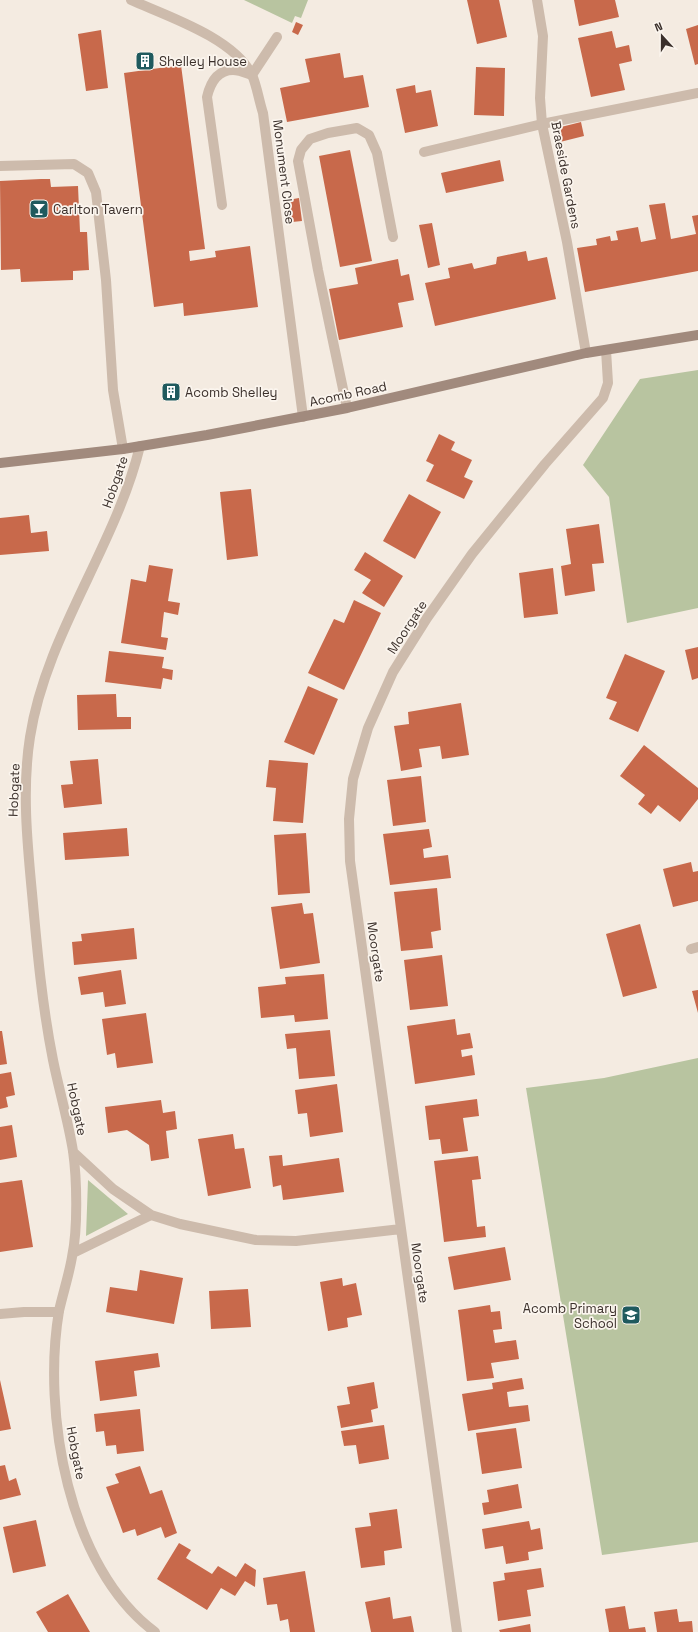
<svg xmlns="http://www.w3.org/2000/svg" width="698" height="1632" font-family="'Space Grotesk',sans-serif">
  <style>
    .green { fill: #b8c4a0 }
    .building { fill: #c8694b }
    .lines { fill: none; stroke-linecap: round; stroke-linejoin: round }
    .lane { stroke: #cdbbac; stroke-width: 10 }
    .street { stroke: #cdbbac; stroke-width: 10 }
    .secondary { stroke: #a18a7d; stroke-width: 10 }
    .labels { text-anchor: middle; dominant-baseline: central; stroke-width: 3.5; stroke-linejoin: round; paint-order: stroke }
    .poi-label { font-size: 13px; fill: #3b302b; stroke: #fbf5ee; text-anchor: start }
    .street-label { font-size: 13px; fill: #3b302b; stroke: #fbf5ee }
  </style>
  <rect width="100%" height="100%" fill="#f4ebe1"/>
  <path class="green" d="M244 0H308L301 18 295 16 292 23Z
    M698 370V608L627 623 609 497 583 465 640 379Z
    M698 1058V1542L602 1555 526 1088 604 1078Z
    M88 1180 128 1214 86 1236Z"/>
  <path class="building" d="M467 0H499L507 37 477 44Z
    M574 0H615L619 17 579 26Z
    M296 22 303 25 298 35 292 32Z
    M698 25V64L695 65 686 29Z
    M101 30 108 88 86 91 78 34Z
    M612 31 616 48 629 45 632 61 619 64 625 90 591 97 578 38Z
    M340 53 344 78 363 75 369 107 287 122 280 88 310 82 305 59Z
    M151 55 152 64 139 66 138 57Z
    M181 65 205 249 189 251 190 261 216 257 215 251 250 246 258 307 184 316 183 303 154 307 124 73Z
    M476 67 505 68 504 116 474 115Z
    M415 85 416 93 431 90 438 126 405 133 396 89Z
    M581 122 584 136 560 142 557 128Z
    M350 150 372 261 340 267 319 156Z
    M500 160 504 181 446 193 441 173Z
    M41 179H50L51 187 78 186 80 232H87L89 270 73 271V280L21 282 20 269 1 270 0 181Z
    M299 198 302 221 292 222 288 200Z
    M665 203 671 239 696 234 692 216 698 215V271L585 292 577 248 597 245 596 239 610 236 611 241 618 240 616 231 638 227 641 242 656 239 649 205Z
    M432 223 440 265 428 268 419 225Z
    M526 251 528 261 547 257 556 299 435 326 425 283 450 278 448 268 472 263 474 269 496 264 497 257Z
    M398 259 401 276 409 274 414 300 398 303 403 327 339 340 329 289 358 284 355 268Z
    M175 385 177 397 166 399 165 387Z
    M439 434 455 442 451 450 472 460 464 477 473 481 464 499 426 481 434 465 426 461Z
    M251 489 258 556 227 560 220 492Z
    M409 494 441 512 415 559 383 541Z
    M29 515 31 533 47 531 49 551 0 555V518Z
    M599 524 604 563 592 564 595 591 565 596 561 566 571 564 566 529Z
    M365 552 403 576 384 607 362 593 371 580 354 570Z
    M149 565 173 569 168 601 180 603 178 615 164 612 161 637 168 638 166 650 121 643 131 579 146 582Z
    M553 568 558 614 524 618 519 573Z
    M354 600 381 613 344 690 308 673 334 619 344 623Z
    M698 647V678L692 680 685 650Z
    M109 651 164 657 162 668 173 670 172 680 163 678 161 689 105 682Z
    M625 654 665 671 638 732 609 719 617 702 606 698Z
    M308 686 338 699 314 755 284 742Z
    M116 694 117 717H131V729L78 730 77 695Z
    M461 703 469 755 442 759 440 746 419 749 422 767 401 771 394 726 409 724 408 712Z
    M644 745 698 788V799L680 822 658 805 651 814 638 804 645 795 620 776Z
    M98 759 102 804 64 808 61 785 73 784 70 761Z
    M269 760 308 763 303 823 273 821 276 788 266 787Z
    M421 776 426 822 393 826 387 780Z
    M127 828 129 856 65 860 63 833Z
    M429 829 432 847 423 849 424 858 448 855 451 878 390 885 383 834Z
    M306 833 310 893 278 895 274 835Z
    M691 862 693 872 698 871V901L673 907 663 869Z
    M437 888 441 930 431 932 433 948 401 951 394 892Z
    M302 903 304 914 313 913 320 963 280 969 271 907Z
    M640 924 657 988 623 997 606 934Z
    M134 928 137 959 74 965 72 942 82 941 81 934Z
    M442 955 448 1006 410 1010 404 960Z
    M121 970 126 1004 105 1007 103 992 81 995 78 977Z
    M324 974 328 1019 295 1022 294 1015 261 1018 258 987 286 984 285 977Z
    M698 990V1013L692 991Z
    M146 1013 153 1063 117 1068 115 1053 107 1055 102 1019Z
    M455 1019 457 1035 470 1033 473 1048 461 1050 462 1057 472 1055 475 1075 415 1084 407 1026Z
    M330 1030 335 1076 299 1079 296 1048 287 1049 285 1034Z
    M0 1031H2L7 1064 0 1065Z
    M11 1072 15 1095 6 1097 8 1107 0 1109V1074Z
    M337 1084 343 1132 310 1137 307 1113 298 1114 295 1090Z
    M477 1099 479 1116 463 1118 468 1151 442 1154 440 1139 429 1140 425 1106Z
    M161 1100 163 1113 175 1111 177 1129 166 1131 169 1158 151 1161 149 1145 127 1130 108 1133 105 1107Z
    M12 1125 17 1157 0 1160V1127Z
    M233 1134 235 1149 244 1148 251 1188 208 1196 198 1139Z
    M282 1155 283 1166 339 1158 344 1192 283 1200 281 1185 273 1187 269 1156Z
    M478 1156 481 1179 472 1180 477 1227 485 1226 486 1237 444 1242 434 1161Z
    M22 1180 33 1247 0 1252V1183Z
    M505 1247 511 1280 454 1290 448 1257Z
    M140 1270 183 1278 174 1324 106 1312 110 1287 137 1291Z
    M342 1278 343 1286 356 1283 362 1315 347 1318 348 1327 328 1331 320 1282Z
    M248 1289 251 1327 211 1329 209 1291Z
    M490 1305 491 1312 500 1311 502 1329 493 1330 495 1343 516 1340 519 1359 491 1363 494 1378 467 1381 458 1310Z
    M158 1353 160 1367 134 1371 137 1396 100 1401 95 1361Z
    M522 1378 524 1389 507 1392 509 1407 528 1405 530 1421 468 1431 462 1394 493 1389 492 1383Z
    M0 1380 11 1429 0 1431Z
    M374 1382 378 1408 371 1410 373 1422 341 1428 337 1406 350 1404 347 1387Z
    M140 1409 144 1451 117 1454 116 1445 106 1446 104 1431 96 1432 94 1414Z
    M384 1425 389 1459 359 1464 356 1445 344 1446 341 1431Z
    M516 1428 522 1468 482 1474 476 1433Z
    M5 1465 9 1481 16 1478 21 1495 0 1500V1466Z
    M140 1466 150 1494 162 1490 177 1533 165 1538 161 1527 137 1536 135 1529 123 1533 106 1487 119 1483 115 1474Z
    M518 1484 522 1508 484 1515 482 1503 489 1502 487 1490Z
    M397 1509 402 1548 384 1551 385 1565 361 1568 355 1528 371 1526 369 1513Z
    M36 1520 46 1566 13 1573 3 1527Z
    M529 1521 531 1530 540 1528 543 1549 528 1552 529 1560 506 1564 503 1546 485 1549 482 1529Z
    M179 1543 191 1550 186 1558 212 1574 218 1566 236 1577 245 1563 256 1570 255 1587 245 1581 235 1596 221 1588 207 1610 157 1579Z
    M541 1568 544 1587 527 1590 531 1616 498 1621 493 1582 505 1580 504 1573Z
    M305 1571 315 1632H290L288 1619 280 1621 277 1604 267 1605 263 1578Z
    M68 1594 90 1632H48L36 1612Z
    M390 1597 393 1619 411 1616 414 1632H371L365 1602Z
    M625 1606 629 1629 645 1627 646 1632H609L605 1609Z
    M677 1609 679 1622 692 1621 693 1632H657L654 1612Z
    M530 1624 531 1632H500L499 1630Z"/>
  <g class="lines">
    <path class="lane" d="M424 152 542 124 698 93
      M0 166 74 164 88 173 96 192 106 280 113 390 123 449
      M222 205 207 97C210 84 217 70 233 70 239 70 246 73 252 75L277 37
      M347 408 318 270 298 161 301 150 310 139 328 133 357 128 369 135 377 153 393 237"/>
    <path class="street" d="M131 0C167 16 234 38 252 75 257 86 259 101 263 113L303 417
      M537 0 543 36 540 98 542 124 567 242 586 353
      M140 446C115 548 46 634 30 737 22 788 27 841 32 893 37 948 42 1005 53 1060 59 1090 68 1120 73 1151 77 1179 78 1229 72 1257 69 1275 63 1293 59 1311 42 1412 68 1568 155 1632
      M691 949 698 947
      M73 1152 113 1189 151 1215 180 1224 256 1240 296 1241 401 1229
      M73 1253 151 1215
      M0 1314 24 1312H59
      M457 1632 350 861 349 819 353 779 368 728 393 672 427 618 472 554 545 464 603 398 608 383 606 350"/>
    <path class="secondary" d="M0 463 123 449 207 435 347 408 586 353 698 335"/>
  </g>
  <defs>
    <symbol id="building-square" viewBox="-11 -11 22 22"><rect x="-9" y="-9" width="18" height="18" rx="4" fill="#1f5a5e" stroke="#fbf5ee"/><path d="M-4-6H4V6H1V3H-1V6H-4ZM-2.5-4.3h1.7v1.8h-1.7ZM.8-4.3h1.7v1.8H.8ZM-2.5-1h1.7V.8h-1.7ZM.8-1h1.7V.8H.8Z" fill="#fff"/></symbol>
    <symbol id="bar-square" viewBox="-11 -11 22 22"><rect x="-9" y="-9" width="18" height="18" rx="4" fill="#1f5a5e" stroke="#fbf5ee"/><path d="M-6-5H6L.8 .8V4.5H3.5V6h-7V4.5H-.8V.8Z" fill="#fff"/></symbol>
    <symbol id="school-square" viewBox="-11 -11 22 22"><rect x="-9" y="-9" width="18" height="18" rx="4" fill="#1f5a5e" stroke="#fbf5ee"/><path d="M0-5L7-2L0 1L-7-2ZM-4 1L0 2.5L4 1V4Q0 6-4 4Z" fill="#fff"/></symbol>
  </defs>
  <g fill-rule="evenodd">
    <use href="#building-square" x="134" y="50" width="22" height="22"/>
    <use href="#bar-square" x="28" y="198" width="22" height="22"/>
    <use href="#building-square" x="160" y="381" width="22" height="22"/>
    <use href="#school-square" x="620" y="1304" width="22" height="22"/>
  </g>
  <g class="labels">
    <g class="poi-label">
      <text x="159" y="61">Shelley House</text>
      <text x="53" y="209">Carlton Tavern</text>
      <text x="185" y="392">Acomb Shelley</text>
      <text x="617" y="1308" text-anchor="end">Acomb Primary<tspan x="617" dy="15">School</tspan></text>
    </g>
    <g class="street-label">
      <text transform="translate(284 172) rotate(83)">Monument Close</text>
      <text transform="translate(566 175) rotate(79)">Braeside Gardens</text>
      <text transform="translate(348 394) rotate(-12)">Acomb Road</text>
      <text transform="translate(115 482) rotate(-71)">Hobgate</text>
      <text transform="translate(407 627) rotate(-57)">Moorgate</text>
      <text transform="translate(14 790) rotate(-88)">Hobgate</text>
      <text transform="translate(376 952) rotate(82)">Moorgate</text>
      <text transform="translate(77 1109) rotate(78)">Hobgate</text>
      <text transform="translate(420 1273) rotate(82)">Moorgate</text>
      <text transform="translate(76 1453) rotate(79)">Hobgate</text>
    </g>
  </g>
  <g transform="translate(662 36) rotate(339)" stroke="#fbf5ee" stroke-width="3" paint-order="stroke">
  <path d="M0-3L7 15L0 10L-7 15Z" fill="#3b302b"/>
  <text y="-6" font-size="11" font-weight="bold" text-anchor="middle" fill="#3b302b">N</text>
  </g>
</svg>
